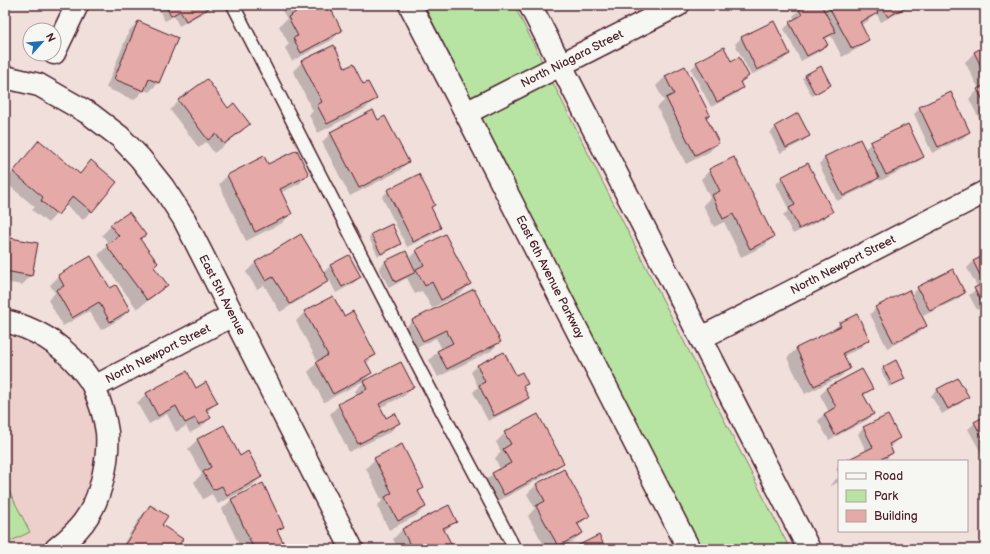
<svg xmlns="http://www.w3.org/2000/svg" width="990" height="554" font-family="'Balsamiq Sans',sans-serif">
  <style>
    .built { fill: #edcfcc }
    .green { fill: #b7e4a2; stroke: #808266 }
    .shadow { fill: #0003 }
    .building { fill: #e5aaa8; stroke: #4a1f2b }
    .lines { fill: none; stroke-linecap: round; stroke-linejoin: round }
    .lane-casing { stroke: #4a1f2b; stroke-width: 15 }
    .street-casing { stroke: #4a1f2b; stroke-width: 25 }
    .secondary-casing { stroke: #4a1f2b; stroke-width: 25 }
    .lane { stroke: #f6f6f2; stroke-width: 12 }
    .street { stroke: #f6f6f2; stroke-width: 22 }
    .secondary { stroke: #f6f6f2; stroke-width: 22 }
    .labels { text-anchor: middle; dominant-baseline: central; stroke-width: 3; stroke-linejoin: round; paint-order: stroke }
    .street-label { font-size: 12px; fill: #4a1f2b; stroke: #f6f6f2 }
  </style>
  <rect width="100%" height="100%" fill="#f1dfdc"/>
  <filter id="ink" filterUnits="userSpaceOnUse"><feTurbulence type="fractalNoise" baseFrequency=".025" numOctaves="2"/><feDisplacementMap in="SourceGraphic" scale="8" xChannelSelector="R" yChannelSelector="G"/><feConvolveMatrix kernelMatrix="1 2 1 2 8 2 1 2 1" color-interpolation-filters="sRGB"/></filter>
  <g filter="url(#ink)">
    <path class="built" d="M5 335 14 337 30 344 45 353 59 364 73 379 83 394 91 415 94 433 95 451 92 470 87 489 79 507 70 520 57 533 34 549H5Z"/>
    <path class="green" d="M424 5H514L600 177 790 549H700Z
      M5 483 30 532 5 544Z"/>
    <path class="shadow" d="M156 5H213L207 11 179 26 174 16 165 21Z
      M279 5H327L341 31 332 40 292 61 285 48 289 44 279 26 287 19Z
      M809 5H909L904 10 881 22 876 13 868 21 861 25 868 39 859 48 842 57 831 36 824 40 826 45 820 51 801 61 784 29 790 23 795 20 793 16 799 10Z
      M940 5H951L942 9Z
      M138 22 177 38 158 83 149 92 144 90 134 100 106 88 129 31Z
      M774 22 789 53 783 60 751 75 735 44 741 38Z
      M985 47V130L969 99 979 89 965 62 974 53Z
      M302 62 345 69 363 85 375 99 366 108 318 133 309 115 313 111 293 71Z
      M731 62 748 76 740 84 742 88 736 94 711 107 691 69 697 63Z
      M684 67 709 115 705 118 718 143 709 152 686 164 657 107 664 101 656 86 665 77Z
      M805 76 827 88 812 96 802 78Z
      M179 101 228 109 249 124 240 133 214 153 206 142 199 148 170 110Z
      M920 108 969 132 963 138 932 153 914 114Z
      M378 121 408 162 399 171 350 196 322 142 331 133Z
      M776 127 808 136 802 142 780 153 770 133Z
      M871 143 923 157 916 163 880 181 878 177 872 184 837 201 819 164 825 158 864 150Z
      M30 151 79 175 91 162V211L83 220 65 205 48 223 32 210 35 207 5 182Z
      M268 165 308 175 299 184 280 193 291 214 282 223 246 241 219 184 228 175Z
      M710 170 773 237 764 246 741 257 724 222 714 227 703 205 710 198 701 179Z
      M782 178 831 212 825 218 793 234 783 215 789 210 776 184Z
      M388 191 433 205 430 208 440 228 434 234 407 247 382 197Z
      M111 226 139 240 153 267 166 285 157 294 137 309 98 255 109 244 102 235Z
      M372 235 400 244 397 247 378 256 369 238Z
      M5 238 31 276 22 285 5 282Z
      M417 251 470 284 461 293 432 308 422 291 415 294 407 278 389 288 379 268 386 261 408 259Z
      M985 256V306L977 310 969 295 978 288 967 268 973 262Z
      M255 263 323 273 331 265 360 277 354 283 336 293 329 279 318 289 280 312 264 285 257 289 246 272Z
      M59 276 109 290 129 310 120 319 101 330 89 311 63 326 48 300 55 293 50 285Z
      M918 288 964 293 958 299 923 316 912 294Z
      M474 291 500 342 491 351 438 377 429 360 438 351 442 349 436 338 413 350 403 330 412 321Z
      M876 308 926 326 920 332 887 348 870 314Z
      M305 312 343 317 375 355 366 364 371 373 362 382 324 402 308 372 318 362 296 321Z
      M857 316 868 340 859 349 843 356 849 368 840 377 805 394 787 358 796 349 831 332 839 324Z
      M503 353 515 377 527 384 523 388 528 398 522 404 488 421 473 392 478 387 471 372 477 366Z
      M985 367V380L981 371Z
      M884 368 904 378 901 381 889 387 881 370Z
      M862 370 872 389 863 396 873 414 867 420 829 440 818 421 824 414 829 412 820 395 826 389Z
      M186 373 196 389 216 403 207 412 210 418 201 427 190 433 186 426 176 432 167 414 149 424 137 403 146 394Z
      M364 382 413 387 404 396 379 408 385 419 399 423 390 432 349 452 330 414 339 405 357 395 355 391Z
      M938 390 967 397 961 403 942 414 931 396Z
      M985 418V460L968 429 975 423Z
      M223 426 240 457 261 477 252 486 218 504 212 494 203 499 194 482 202 474 188 449 197 440Z
      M864 428 899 438 893 444 889 447 892 453 886 459 881 461H847L866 451 858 434Z
      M505 433 563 462 554 471 495 503 484 482 493 473 500 469 495 458 501 452 496 442Z
      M375 459 423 487 418 493 425 507 416 516 389 530 377 506 382 501 366 468Z
      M839 467V474L836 469Z
      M564 470 589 516 578 526 581 533 572 542 559 549H546L528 516 535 508 527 494 536 485Z
      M839 478V482L831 486 830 485 836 479Z
      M263 485 282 526 277 532 284 549H241L222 509 231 500Z
      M151 506 160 526 175 549H120L142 515Z
      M455 521 444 532 452 549H398L393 539 402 530Z"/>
    <path class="building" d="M165 5H214L186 21 180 11 171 16Z
      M293 5H329L342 31 301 53 293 38 298 36 288 17 296 12Z
      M807 5H821L836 32 824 38 828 45 807 56 789 22 802 15 799 9Z
      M828 5H874L878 13 860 22 869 40 852 49Z
      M881 5H909L888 17Z
      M138 21 178 38 159 83 149 79 144 91 114 79Z
      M774 21 790 54 757 70 741 37Z
      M334 45 345 68 353 64 363 84 368 82 377 99 327 124 317 105 322 102 301 61Z
      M985 46V74L974 52Z
      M724 47 731 61 739 57 749 76 740 82 743 88 717 102 696 62Z
      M685 66 710 115 706 117 719 143 695 155 666 98 674 94 665 76Z
      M821 66 831 85 815 94 805 75Z
      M207 79 228 108 234 103 250 124 224 144 216 134 208 140 178 100Z
      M985 85V104L977 89Z
      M951 92 970 132 938 147 919 107Z
      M373 110 378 120 385 116 409 162 359 188 330 132Z
      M798 113 810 136 786 148 775 126Z
      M908 124 924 157 886 175 870 142Z
      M860 139 879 178 843 196 824 157Z
      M39 140 80 174 91 160 117 182 92 212 73 196 58 215 41 201 43 197 13 172Z
      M297 150 309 175 280 189 292 214 255 232 227 175 264 156 268 164Z
      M734 157 774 237 750 249 733 214 723 219 712 195 720 191 709 169Z
      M808 163 833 212 799 229 789 208 795 205 781 177Z
      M419 174 435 205 431 207 441 228 413 242 387 190Z
      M129 212 146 235 140 239 158 263 154 267 168 285 147 300 106 245 119 236 110 225Z
      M392 224 401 244 381 254 371 234Z
      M301 234 329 281 290 304 273 277 266 281 255 262Z
      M445 234 471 284 441 300 432 282 425 286 416 269 424 265 416 250Z
      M5 237 38 243 32 276 5 271Z
      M406 251 416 272 395 282 385 261Z
      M349 255 361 277 342 287 330 265Z
      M985 255V304L983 305 974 288 984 283 973 261Z
      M91 256 110 288 116 285 130 310 110 322 99 302 72 318 56 290 64 286 58 275Z
      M953 269 965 293 930 311 917 287Z
      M474 289 501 342 447 369 437 351 453 343 446 330 423 341 412 320Z
      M909 290 927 326 894 343 875 307Z
      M333 296 344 316 353 311 376 355 365 360 372 373 333 394 316 362 328 355 304 311Z
      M857 314 870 340 843 353 850 369 814 386 796 348 841 326 839 323Z
      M504 352 516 375 522 372 528 384 523 386 529 398 494 416 479 385 485 382 477 365Z
      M896 360 905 379 892 385 883 367Z
      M401 362 414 387 379 404 386 418 395 413 400 423 358 444 338 404 367 389 363 381Z
      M862 369 873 389 863 394 874 414 835 435 824 414 836 407 826 388Z
      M187 371 196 388 206 382 218 403 206 409 211 418 199 425 195 418 185 423 176 406 158 416 146 393Z
      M958 378 969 397 948 409 937 389Z
      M538 414 564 463 504 495 492 473 511 463 503 449 511 444 504 432Z
      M888 415 900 438 889 444 893 453 877 461H845L873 447 863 427Z
      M985 416V443L974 422Z
      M224 425 240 456 248 451 262 477 227 496 222 486 213 490 203 472 211 467 197 439Z
      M402 444 424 488 418 491 426 507 398 521 385 497 392 493 374 458Z
      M564 469 590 516 577 523 583 533 558 546 536 506 545 501 536 484Z
      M263 483 284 527 277 530 286 548 284 549H254L231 499Z
      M150 505 168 516 162 525 183 539 176 549H122Z
      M449 505 457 522 443 528 454 549H412L402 529Z
      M599 535 606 549H571Z"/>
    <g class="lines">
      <defs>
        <path id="lane" d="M233 5 421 372 515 549"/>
        <path id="street" d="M54 53 77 5
          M5 77 39 85 90 114 120 137 140 158 163 187 184 219 352 549
          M466 113 678 5
          M5 321C35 328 59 343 79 366 84 372 91 380 94 388 100 402 105 417 107 432 109 457 102 493 89 514 81 528 69 539 56 549
          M701 338 985 192
          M94 387 233 315"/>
        <path id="secondary" d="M410 5 466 113 689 549
          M530 5 809 549"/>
      </defs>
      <use href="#lane" class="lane-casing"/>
      <use href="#street" class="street-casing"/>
      <use href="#secondary" class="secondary-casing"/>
      <use href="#lane" class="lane"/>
      <use href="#street" class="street"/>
      <use href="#secondary" class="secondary"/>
    </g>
  </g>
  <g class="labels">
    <g class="street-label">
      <text transform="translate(572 59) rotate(-27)">North Niagara Street</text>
      <text transform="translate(843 265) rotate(-27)">North Newport Street</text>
      <text transform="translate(550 277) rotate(63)">East 6th Avenue Parkway</text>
      <text transform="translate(222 295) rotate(63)">East 5th Avenue</text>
      <text transform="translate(158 354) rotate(-27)">North Newport Street</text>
    </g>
  </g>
  <rect width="990" height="554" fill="none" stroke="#f6f6f2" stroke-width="20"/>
  <rect x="10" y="10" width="970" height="534" fill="none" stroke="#4a1f2b" stroke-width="1.5" filter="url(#ink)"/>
  <rect x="838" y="460" width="130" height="72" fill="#f6f6f2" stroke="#b1a0a2"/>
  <rect x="846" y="473" width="20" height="6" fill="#f6f6f2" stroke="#b1a0a2"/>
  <text x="874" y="480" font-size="12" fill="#4a1f2b">Road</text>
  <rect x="846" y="490" width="20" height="12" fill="#b7e4a2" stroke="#b1a0a2"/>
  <text x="874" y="500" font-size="12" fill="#4a1f2b">Park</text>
  <rect x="846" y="510" width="20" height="12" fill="#e5aaa8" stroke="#b1a0a2"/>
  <text x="874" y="520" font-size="12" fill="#4a1f2b">Building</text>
  <g transform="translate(42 42) rotate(63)"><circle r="19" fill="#f6f6f2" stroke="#b1a0a2"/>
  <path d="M0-3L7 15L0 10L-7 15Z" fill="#1f6fb2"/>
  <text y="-6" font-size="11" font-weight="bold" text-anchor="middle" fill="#4a1f2b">N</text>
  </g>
</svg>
